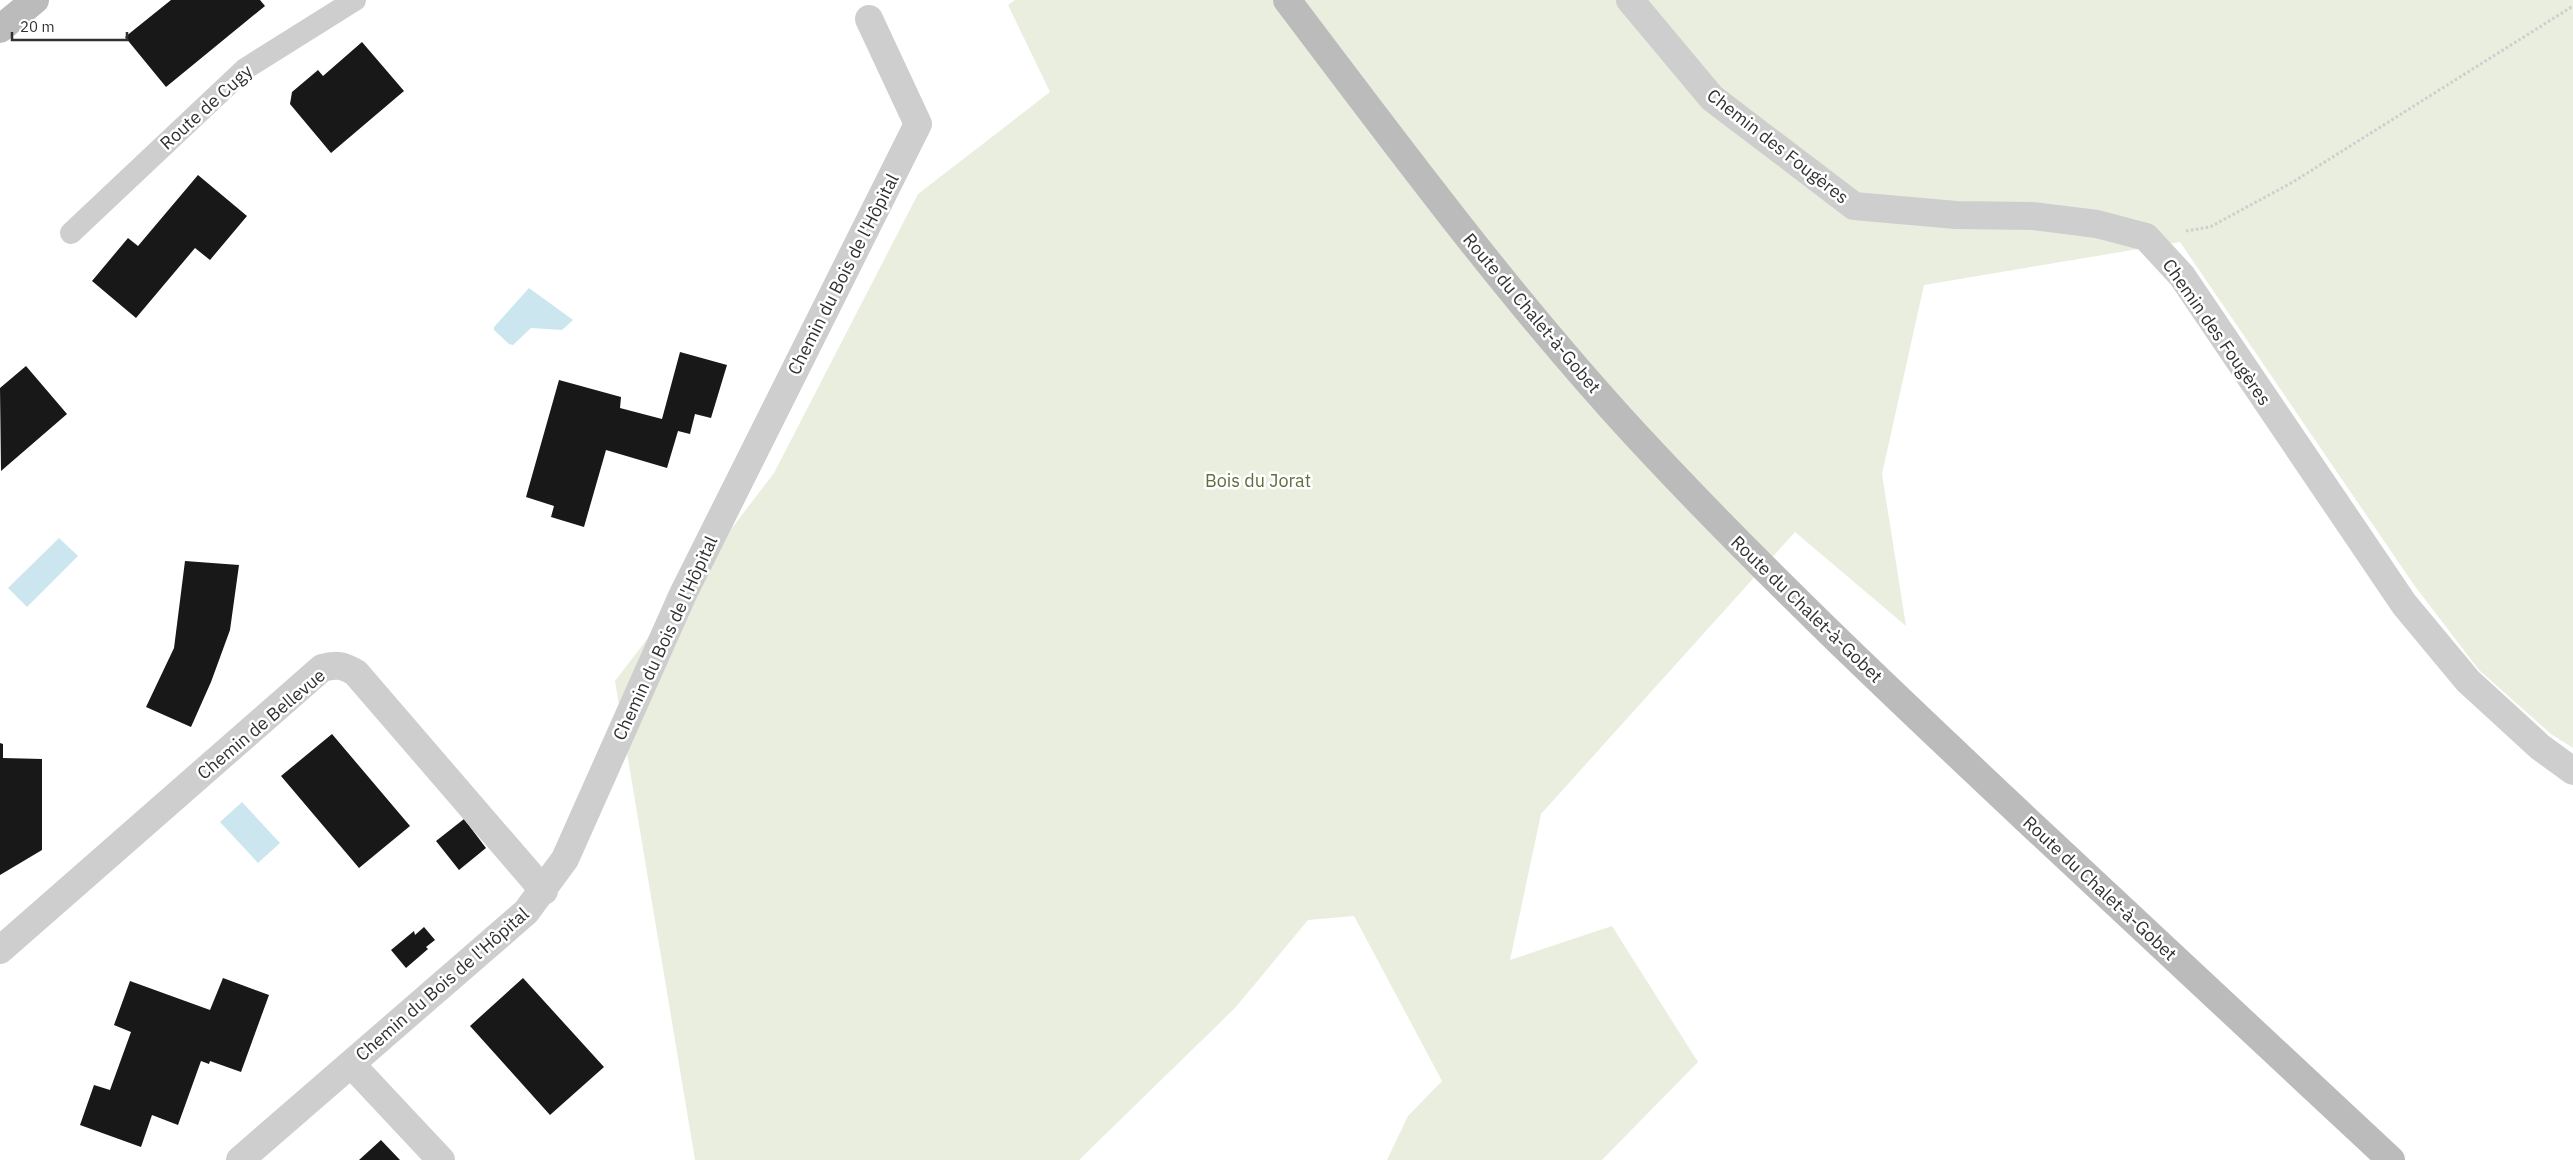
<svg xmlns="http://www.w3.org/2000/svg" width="2573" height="1160" font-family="'IBM Plex Sans',sans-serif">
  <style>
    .green { fill: #eaeedf }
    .water { fill: #cbe6ee }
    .building { fill: #181818 }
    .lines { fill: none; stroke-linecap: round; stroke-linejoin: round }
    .path { stroke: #cecece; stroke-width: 3; stroke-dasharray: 2.5 2.5; stroke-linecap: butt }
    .service { stroke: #cecece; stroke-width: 22 }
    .minor { stroke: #cecece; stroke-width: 28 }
    .secondary { stroke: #bbb; stroke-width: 28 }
    .labels { text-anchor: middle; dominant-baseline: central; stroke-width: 5; stroke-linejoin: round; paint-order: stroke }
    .street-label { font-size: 18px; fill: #313131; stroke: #fff }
    .park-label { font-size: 18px; fill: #5c6f3c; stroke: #fff }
  </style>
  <rect width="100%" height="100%" fill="#fff"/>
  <path class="green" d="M1015 0H2573V748L2551 734 2479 670 2414 585 2180 242 1924 285 1882 474 1906 626 1795 532 1541 814 1510 960 1612 926 1698 1062 1602 1160H1387L1408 1116 1442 1081 1354 916 1308 920 1235 1008 1079 1160H695L615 681 774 473 918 194 1050 92 1008 5Z"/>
  <path class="water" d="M529 288 573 320 562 330 531 328 513 345 509 344 494 330V327Z
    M59 538 78 556 27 607 8 588Z
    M242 802 280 843 258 863 220 822Z"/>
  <path class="building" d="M171 0H260L265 6 166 87 125 37Z
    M362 42 404 91 331 153 290 104 292 92 318 70 323 76Z
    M198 175 247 216 210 260 195 248 136 318 92 281 128 238 138 246Z
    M680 352 727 365 711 418 695 414 690 434 678 431 667 468 606 450 584 527 551 517 554 506 526 497 559 380 621 397 620 408 662 419Z
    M26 366 67 414 1 471 0 388Z
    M185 561 239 565 230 630 211 682 191 727 146 707 174 648Z
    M332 734 410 826 359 868 281 776Z
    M0 743 3 744V758L42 759V850L0 875Z
    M464 819 486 848 459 870 436 841Z
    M424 927 435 940 426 947 428 949 406 968 391 950 414 931 415 935Z
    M223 978 269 995 241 1072 210 1061 209 1064 201 1061 178 1125 152 1115 141 1147 80 1125 94 1085 110 1090 131 1032 114 1025 130 981 210 1010Z
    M523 978 604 1067 550 1115 470 1026Z
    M381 1140 400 1160H359Z"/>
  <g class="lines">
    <path class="path" d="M2186 231 2210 227 2293 182 2573 6"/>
    <path class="service" d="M71 233 245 69 355 0"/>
    <path class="minor" d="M1630 0 1712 98 1854 206 1956 215 2032 216 2097 224 2146 237 2182 276 2404 604 2468 681 2540 747 2573 771
      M0 950 322 668C336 664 343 665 356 673L544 891
      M351 1064 441 1160
      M240 1160 526 912 565 859 683 594 918 124 869 19"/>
    <path class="secondary" d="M1287 0C1399 148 1509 297 1635 434 1761 570 1896 697 2031 824 2151 936 2271 1048 2391 1160
      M0 29 35 0"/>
  </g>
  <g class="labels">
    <g class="street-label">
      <text transform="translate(206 107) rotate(-42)">Route de Cugy</text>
      <text transform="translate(1778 146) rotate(38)">Chemin des Fougères</text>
      <text transform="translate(843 274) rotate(-63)">Chemin du Bois de l'Hôpital</text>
      <text transform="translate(1532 313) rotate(50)">Route du Chalet-à-Gobet</text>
      <text transform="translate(2217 332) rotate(55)">Chemin des Fougères</text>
      <text transform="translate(1807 609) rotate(44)">Route du Chalet-à-Gobet</text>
      <text transform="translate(665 638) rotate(-65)">Chemin du Bois de l'Hôpital</text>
      <text transform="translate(261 724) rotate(-40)">Chemin de Bellevue</text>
      <text transform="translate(2100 888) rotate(43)">Route du Chalet-à-Gobet</text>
      <text transform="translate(442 984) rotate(-41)">Chemin du Bois de l'Hôpital</text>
    </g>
    <g class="park-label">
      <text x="1258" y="480">Bois du Jorat</text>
    </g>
  </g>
  <path d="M12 32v8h115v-8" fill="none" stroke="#313131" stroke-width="2.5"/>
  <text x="20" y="32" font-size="15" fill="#313131" stroke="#ffffff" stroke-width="4" paint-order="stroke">20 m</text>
</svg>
